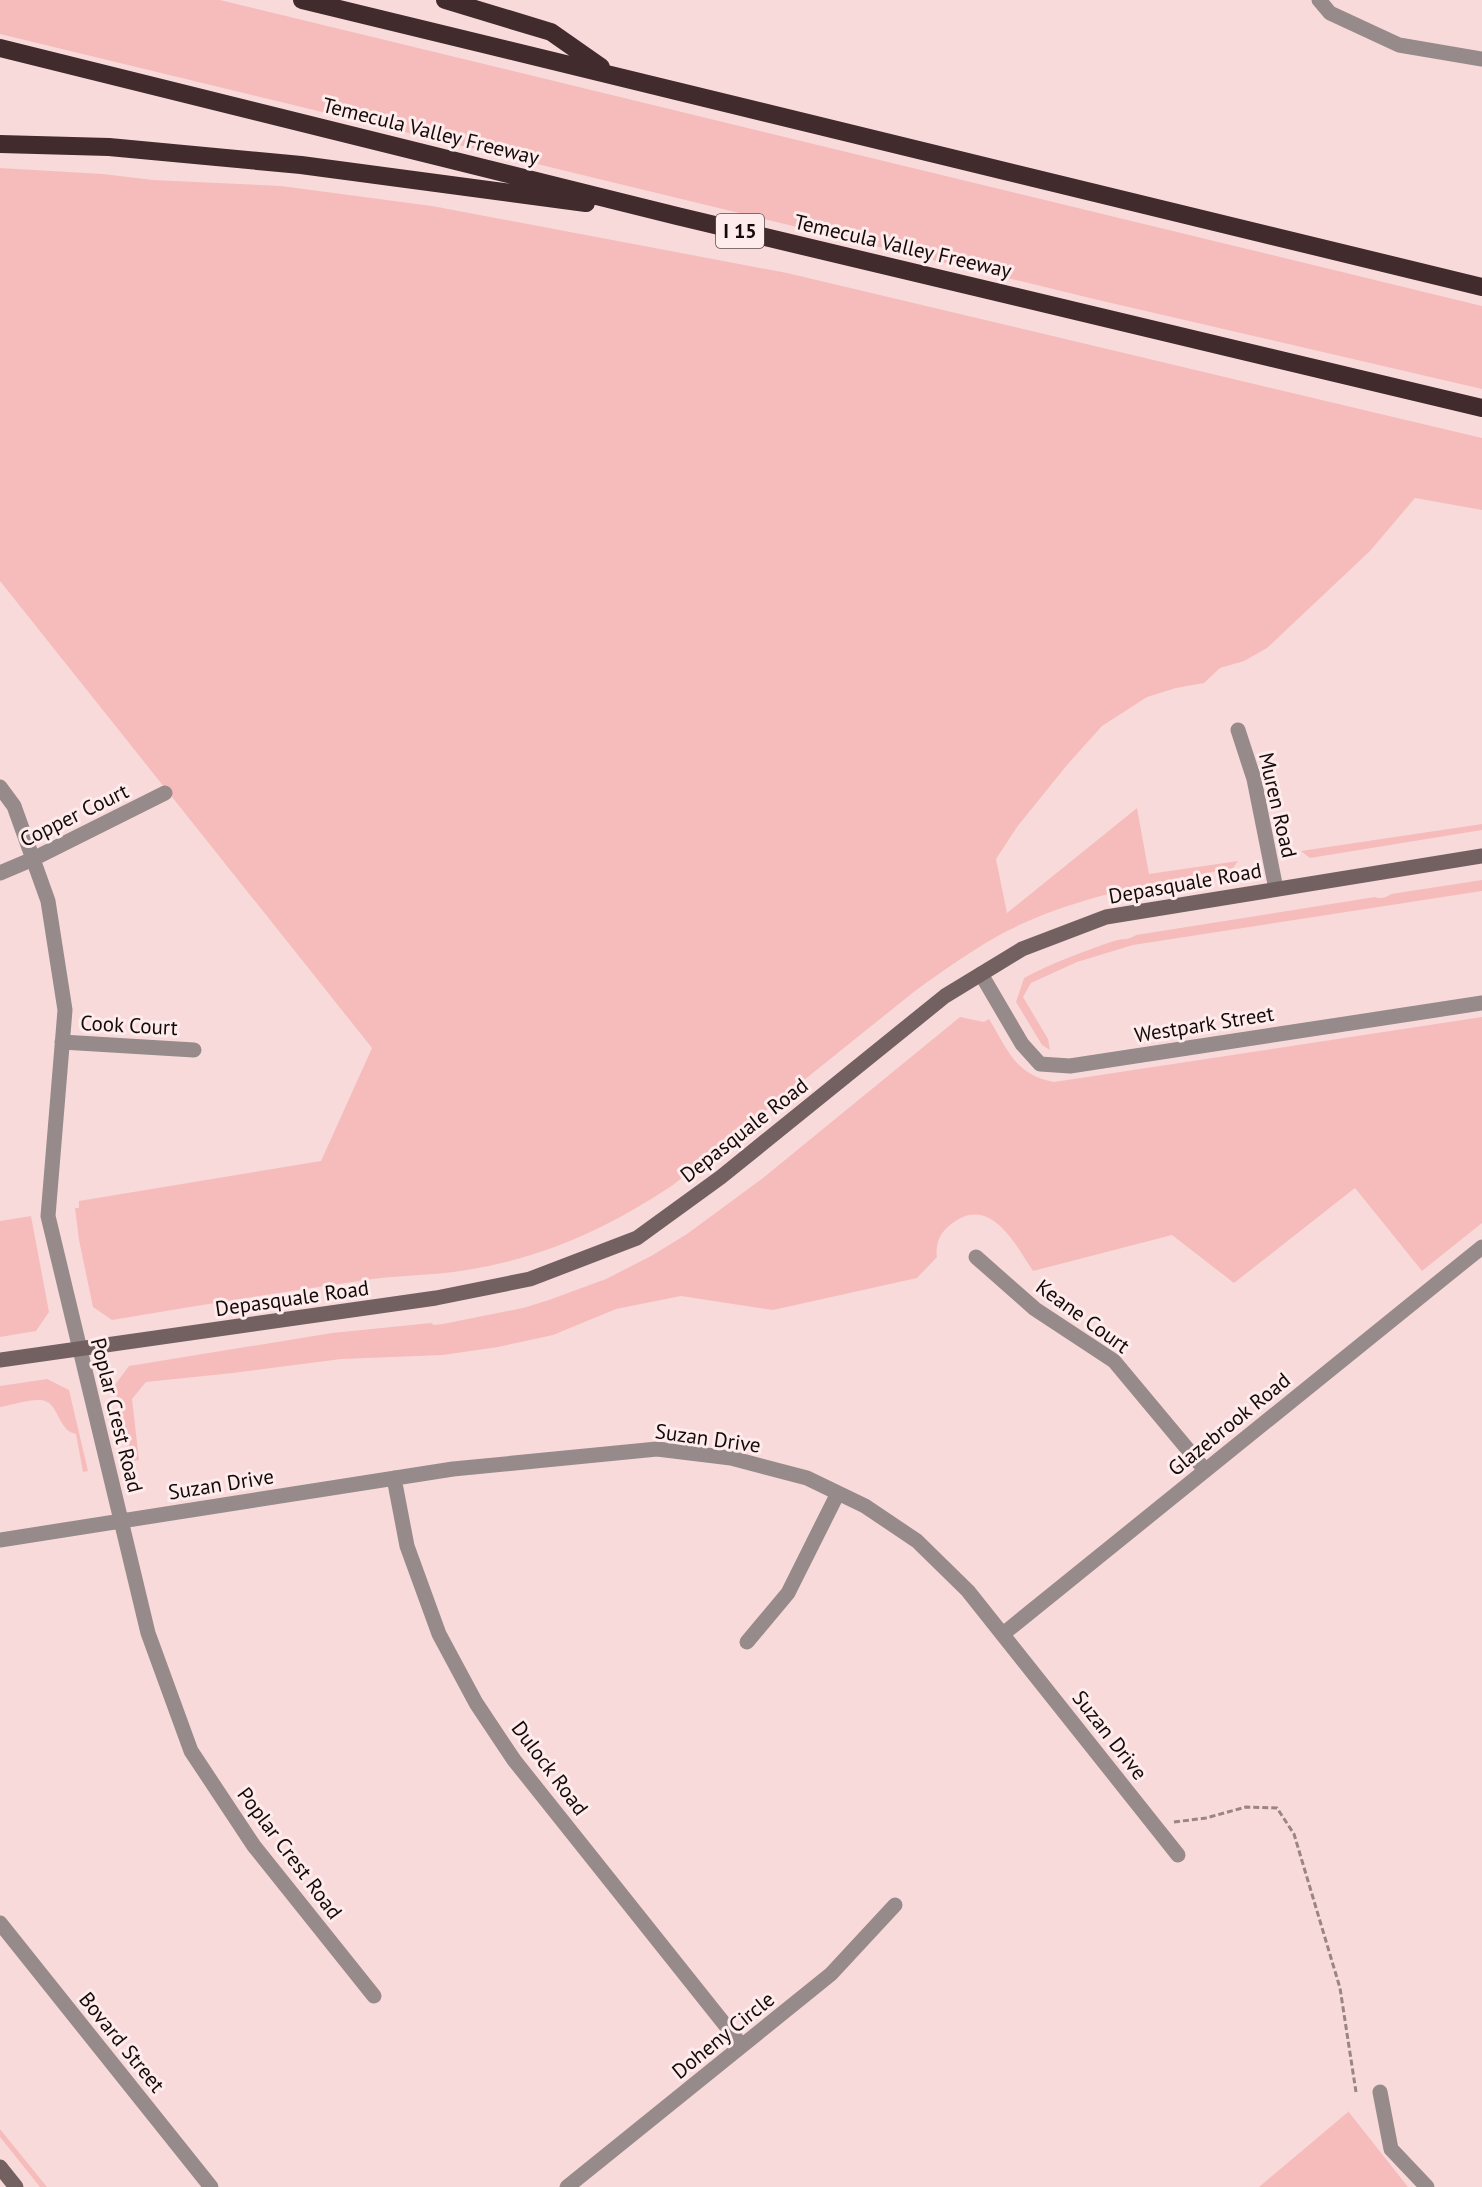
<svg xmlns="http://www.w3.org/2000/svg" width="1482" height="2187" font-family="'PT Sans',sans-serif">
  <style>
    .green { fill: #f6bcbc }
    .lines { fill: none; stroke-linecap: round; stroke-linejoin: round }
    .path { stroke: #9a8484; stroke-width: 3; stroke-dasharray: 6 3; stroke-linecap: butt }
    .street { stroke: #978a8a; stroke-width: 15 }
    .secondary { stroke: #736161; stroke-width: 15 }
    .highway { stroke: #422b2c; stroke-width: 18 }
    .labels { text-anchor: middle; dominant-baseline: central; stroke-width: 6; stroke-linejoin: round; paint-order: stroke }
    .shield { fill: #feebeb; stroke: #5a4e4e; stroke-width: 1.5 }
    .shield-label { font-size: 20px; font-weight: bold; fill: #140a0a }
    .street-label { font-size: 21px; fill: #140a0a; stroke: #feebeb }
  </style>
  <rect width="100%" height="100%" fill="#f9dada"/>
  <path class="green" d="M0 0H220L1482 306V389L1094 299 0 34Z
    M0 168 103 174 153 180 281 186 432 206 787 273 1482 438V510L1415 498 1370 551 1267 648 1244 661 1220 668 1204 683 1176 688 1147 697 1102 726 1067 765 1017 827 996 859 1007 913 1137 808 1149 874 1238 861 1233 868C1156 883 1078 895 1007 931 975 948 944 970 915 991L673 1185C610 1227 544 1258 467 1270 431 1276 395 1275 359 1281 277 1293 194 1306 112 1320L93 1307 79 1240 75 1208H79V1201L321 1161 372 1048 0 581Z
    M1482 824V830L1310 858 1301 851Z
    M1482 880V891L1133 945 1077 962 1031 983 1023 997 1048 1039 1050 1050 1042 1045 1016 1002 1024 978C1052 963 1084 951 1114 941 1122 938 1128 941 1136 935L1375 897C1380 899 1386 898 1391 894Z
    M960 1017 984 1022 989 1019C1008 1050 1015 1075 1054 1082L1482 1017V1223L1422 1271 1355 1188 1234 1283 1172 1235 1033 1271C1014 1242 989 1193 950 1225 940 1233 935 1244 937 1257L917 1278 773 1310 681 1296 616 1309 553 1335 498 1347 443 1355 341 1359 233 1373 146 1382 132 1399 139 1460 133 1461 114 1386 129 1366 332 1333 431 1323 434 1325 443 1324 523 1308 549 1300 606 1279 651 1256 687 1234 763 1178Z
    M31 1216 49 1312 36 1331 0 1337V1221Z
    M47 1379 69 1390 88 1471 83 1472 76 1434C56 1430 60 1400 39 1400 26 1400 12 1405 0 1407V1386Z
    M1348 2111 1408 2187H1259L1348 2112Z
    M0 2129 47 2187H40L0 2137Z"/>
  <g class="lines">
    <path class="path" d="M1174 1822 1206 1818 1246 1807 1277 1808 1294 1834 1340 1988 1356 2092"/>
    <path class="street" d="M1319 0 1330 13 1399 45 1482 59
      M1238 730 1254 779 1276 889
      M0 787 14 806 48 901 65 1010 48 1216 148 1633 191 1751 254 1846 374 1996
      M0 873 33 859 165 793
      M981 974 1022 1044 1040 1064 1070 1066 1482 1003
      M62 1042 194 1050
      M976 1257 1035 1309 1114 1361 1205 1470
      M394 1478 407 1546 439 1634 476 1703 514 1760 742 2046
      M0 1540 453 1469 657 1449 731 1458 807 1478 865 1506 917 1541 968 1591 1178 1855
      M1003 1634 1482 1247
      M747 1642 788 1593 838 1493
      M0 1923 211 2187
      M1380 2092 1391 2149 1427 2187
      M567 2187 831 1974 895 1905"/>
    <path class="secondary" d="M0 1360 436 1298 530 1279 637 1238 721 1177 945 996 1022 949 1106 917 1482 856
      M0 2167 16 2187"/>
    <path class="highway" d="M302 0 1482 287
      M445 0 551 32 601 67
      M0 48 677 216 1482 408
      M0 144 109 147 301 165 586 203"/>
  </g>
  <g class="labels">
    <rect class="shield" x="716" y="214" width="48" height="34" rx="4.5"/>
    <g class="shield-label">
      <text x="740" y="231">I 15</text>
    </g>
    <g class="street-label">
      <text transform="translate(431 131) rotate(14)">Temecula Valley Freeway</text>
      <text transform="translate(903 246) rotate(13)">Temecula Valley Freeway</text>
      <text transform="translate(1278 805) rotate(77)">Muren Road</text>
      <text transform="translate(74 815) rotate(-26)">Copper Court</text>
      <text transform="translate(1185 883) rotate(-10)">Depasquale Road</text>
      <text transform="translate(1204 1024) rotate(-9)">Westpark Street</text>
      <text transform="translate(129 1025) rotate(3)">Cook Court</text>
      <text transform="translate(744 1130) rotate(-38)">Depasquale Road</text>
      <text transform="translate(292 1298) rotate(-8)">Depasquale Road</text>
      <text transform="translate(1083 1316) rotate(36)">Keane Court</text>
      <text transform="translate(117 1415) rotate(76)">Poplar Crest Road</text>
      <text transform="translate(1229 1424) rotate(-39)">Glazebrook Road</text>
      <text transform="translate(708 1438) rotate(8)">Suzan Drive</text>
      <text transform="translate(221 1484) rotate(-9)">Suzan Drive</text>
      <text transform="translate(1110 1735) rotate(52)">Suzan Drive</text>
      <text transform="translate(550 1768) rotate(53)">Dulock Road</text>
      <text transform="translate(290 1853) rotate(53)">Poplar Crest Road</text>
      <text transform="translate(723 2035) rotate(-39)">Doheny Circle</text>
      <text transform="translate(122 2042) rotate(51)">Bovard Street</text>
    </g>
  </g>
</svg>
